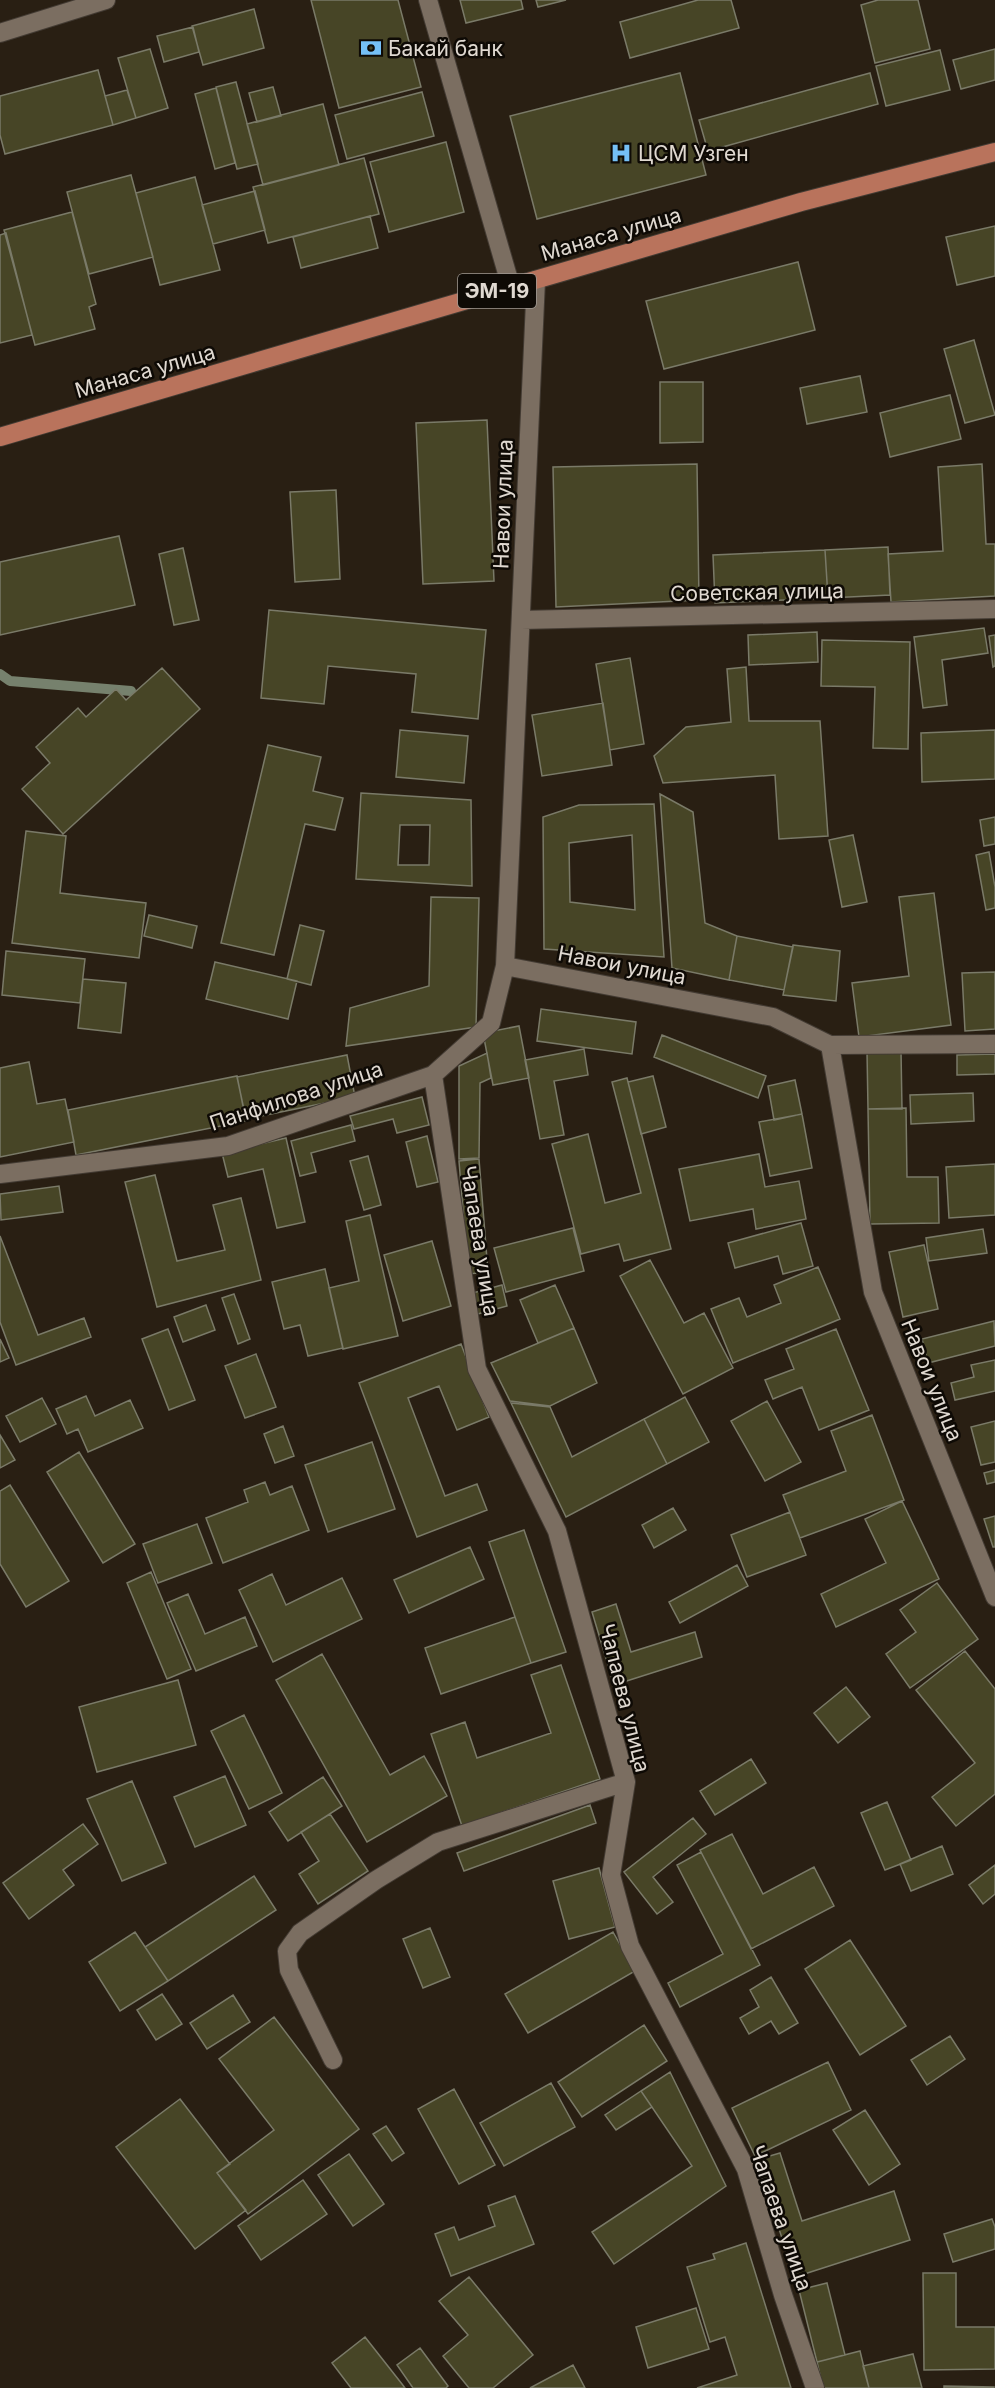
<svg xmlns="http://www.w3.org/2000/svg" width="995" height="2388" font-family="Inter,sans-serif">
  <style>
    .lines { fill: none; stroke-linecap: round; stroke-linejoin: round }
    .stream { stroke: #76816d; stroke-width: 10 }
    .building { fill: #474526; stroke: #7a7a68; stroke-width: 1.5; fill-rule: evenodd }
    .street-casing { stroke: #433b33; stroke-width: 20 }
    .secondary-casing { stroke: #433b33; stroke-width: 20 }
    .primary-casing { stroke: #433b33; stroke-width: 20 }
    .street { stroke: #7b6e61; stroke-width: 18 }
    .secondary { stroke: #7b6e61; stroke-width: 18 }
    .primary { stroke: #b9735c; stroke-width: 18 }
    .labels { text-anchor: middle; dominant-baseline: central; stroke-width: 5; stroke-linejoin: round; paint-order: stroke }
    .shield { fill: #0e0a05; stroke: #a19b94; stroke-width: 1.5 }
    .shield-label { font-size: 20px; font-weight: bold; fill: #e0d9d1 }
    .poi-label { font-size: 21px; fill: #e0d9d1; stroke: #0e0a05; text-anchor: start }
    .street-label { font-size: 21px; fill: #e0d9d1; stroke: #0e0a05 }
  </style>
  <rect width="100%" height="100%" fill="#291f13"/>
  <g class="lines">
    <path class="stream" d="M0 674 10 681 131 691"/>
  </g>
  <path class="building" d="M311 0H398L421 87 339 108Z
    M460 0H521L523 9 466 23Z
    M536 0H566L538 7Z
    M698 0H731L739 28 630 58 620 22Z
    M878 0H918L930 49 875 63 861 5Z
    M254 9 264 48 203 65 192 26Z
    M193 27 199 52 164 62 157 36Z
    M150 49 168 108 136 118 118 58Z
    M995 49V80L961 89 953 60Z
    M940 50 950 90 886 106 876 66Z
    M98 70 113 125 5 154 0 135V96Z
    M680 73 706 175 537 219 510 116Z
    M870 73 878 104 708 151 699 120Z
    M236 82 258 164 237 169 216 87Z
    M273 87 281 116 257 122 249 93Z
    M216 88 235 163 215 169 195 94Z
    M127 90 136 118 113 125 105 96Z
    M422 92 434 136 347 159 335 115Z
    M323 104 339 165 263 185 247 124Z
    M446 142 464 212 389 232 370 162Z
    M364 158 379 214 268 243 253 187Z
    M131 175 153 257 89 274 67 192Z
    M195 177 220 270 160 285 136 193Z
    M255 191 265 230 213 244 202 205Z
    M72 212 96 304 89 307 95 329 35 345 4 230Z
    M370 216 378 248 301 268 293 237Z
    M995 226V276L957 285 946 237Z
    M6 233 32 335 0 343V235Z
    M798 262 815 330 664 369 646 301Z
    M974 340 995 415 965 423 944 349Z
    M860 376 867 412 807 424 800 388Z
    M660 382H703V442L660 443Z
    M950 395 961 439 890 457 880 413Z
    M487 420 494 581 423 584 416 423Z
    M697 464 699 600 556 607 553 467Z
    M982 464 986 544H995V596L891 602 888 554 943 551 938 467Z
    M336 490 340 579 295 582 290 492Z
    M119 536 135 605 0 635V562Z
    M888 547 890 595 828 598 825 550Z
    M183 548 199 620 174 625 159 554Z
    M825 550 828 598 715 603 713 555Z
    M269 610 486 630 478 719 412 712 416 674 328 666 324 704 261 698Z
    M984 628 988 653 942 660 947 705 923 708 914 637Z
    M817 632 818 662 749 665 748 635Z
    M995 635V666L993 667 989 636Z
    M822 640 910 642 908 749 873 748 875 687 821 686Z
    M630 658 644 744 610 750 596 664Z
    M746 667 749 721H820L828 836 779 839 775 775 663 783 654 756 686 727 731 722 727 669Z
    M162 668 200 709 63 834 22 789 50 763 36 747 78 708 86 717 116 689 126 700Z
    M603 703 612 765 542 776 532 715Z
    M400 730 468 736 464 783 396 777Z
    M995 730V779L922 782 921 733Z
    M268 745 321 757 313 791 343 798 335 830 305 824 274 955 221 943Z
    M361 793 471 800 472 886 356 879ZM400 825H430L429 865H398Z
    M660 794 693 812 705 923 737 936 729 980 672 968Z
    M654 804 664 957 544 949 543 817 579 805ZM632 835 635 910 570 902 569 843Z
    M995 817V844L984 846 980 820Z
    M26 831 66 836 60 893 146 903 139 958 12 943Z
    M853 835 867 902 842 907 829 840Z
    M989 852 995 887V908L986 910 976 855Z
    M934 893 951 1025 859 1037 852 983 909 976 899 897Z
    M431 897 479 898 476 1027 346 1046 350 1008 429 986Z
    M149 915 197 926 192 948 144 936Z
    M300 925 324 931 311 985 287 979Z
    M737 936 793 947 784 990 729 980Z
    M793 945 840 951 836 1001 783 995Z
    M6 951 85 959 80 1003 2 995Z
    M215 962 297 981 288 1019 206 999Z
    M995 972V1029L965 1031 962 973Z
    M83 979 126 983 121 1033 78 1028Z
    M541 1009 636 1022 632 1054 537 1041Z
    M519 1026 529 1078 493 1085 483 1033Z
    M662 1035 766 1076 758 1098 654 1057Z
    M584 1049 588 1075 554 1081 564 1135 540 1139 525 1060Z
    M867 1051H901L902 1109H868Z
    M487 1053 491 1078 480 1083 479 1158 459 1159V1066Z
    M995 1054V1074L957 1075V1055Z
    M347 1055 355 1097 246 1119 237 1077Z
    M29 1062 37 1104 65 1099 74 1142 0 1157V1068Z
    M237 1076 246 1121 76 1155 68 1110Z
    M653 1076 666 1127 641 1134 628 1082Z
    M627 1078 671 1249 624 1261 619 1244 581 1254 552 1144 588 1134 605 1203 641 1193 612 1082Z
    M795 1080 802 1114 774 1120 768 1086Z
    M973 1093 974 1121 911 1124 910 1095Z
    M422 1097 429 1125 397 1133 393 1119 354 1129 350 1116Z
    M906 1108 907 1177H938L939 1223 870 1224 868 1109Z
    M802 1114 812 1168 770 1176 759 1122Z
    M351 1125 355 1141 311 1153 316 1172 300 1176 291 1141Z
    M427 1136 438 1182 417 1187 406 1142Z
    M286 1138 305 1222 277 1228 263 1169 228 1177 222 1153Z
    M759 1154 765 1187 799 1181 806 1219 756 1229 753 1209 690 1221 679 1169Z
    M368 1156 381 1205 364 1210 350 1161Z
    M479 1159 488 1272 468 1274 459 1161Z
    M995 1164V1215L949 1218 946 1167Z
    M155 1175 177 1261 225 1250 213 1205 241 1198 261 1280 157 1307 125 1182Z
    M59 1186 63 1212 1 1220 0 1194Z
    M370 1215 398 1336 343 1349 329 1288 359 1281 346 1221Z
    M801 1223 813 1266 783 1274 778 1256 735 1268 728 1243Z
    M573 1228 584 1271 506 1292 494 1248Z
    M983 1229 987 1253 929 1261 926 1238Z
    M0 1236 38 1335 84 1318 91 1337 16 1365 0 1322Z
    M432 1241 451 1306 403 1321 384 1255Z
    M924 1245 938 1309 903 1317 889 1252Z
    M650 1260 684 1323 704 1313 733 1368 683 1394 620 1276Z
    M818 1267 840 1319 733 1363 711 1309 739 1298 747 1317 781 1303 774 1285Z
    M325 1269 343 1348 308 1356 300 1325 284 1329 272 1282Z
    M502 1285 507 1306 474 1315 469 1294Z
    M555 1285 574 1328 538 1343 520 1300Z
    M234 1294 250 1339 238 1344 222 1298Z
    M206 1305 215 1330 183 1342 174 1317Z
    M994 1321 995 1346 928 1363 922 1339Z
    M574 1328 597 1383 550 1406 510 1401 491 1363Z
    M168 1329 195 1400 169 1410 142 1339Z
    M836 1329 869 1410 819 1430 802 1387 773 1399 765 1380 794 1369 786 1349Z
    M0 1339 9 1358 0 1362Z
    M461 1344 489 1417 457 1430 439 1386 408 1398 445 1496 477 1484 487 1510 417 1537 359 1383Z
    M256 1354 276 1407 245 1418 225 1366Z
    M995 1360V1391L955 1400 951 1383 974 1377 971 1365Z
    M86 1396 95 1416 130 1400 143 1428 88 1452 78 1429 67 1434 56 1409Z
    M685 1397 709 1442 667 1464 644 1419Z
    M42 1398 56 1424 20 1442 6 1416Z
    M767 1401 801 1462 765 1481 731 1421Z
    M511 1403 550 1407 572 1457 644 1419 667 1464 566 1517Z
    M872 1415 904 1500 800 1538 783 1495 846 1471 831 1431Z
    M995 1421V1462L981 1465 971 1427Z
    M283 1426 294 1456 275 1463 264 1434Z
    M0 1435 15 1460 0 1468Z
    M372 1442 395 1509 328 1532 305 1465Z
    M79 1452 135 1544 103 1563 47 1472Z
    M995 1470V1482L987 1484 984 1473Z
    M265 1482 270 1495 292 1486 309 1530 223 1563 206 1518 248 1502 244 1490Z
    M10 1485 69 1581 26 1607 0 1564V1491Z
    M902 1501 939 1579 836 1627 821 1594 886 1563 865 1519Z
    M673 1508 686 1530 654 1548 642 1525Z
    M790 1512 806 1555 747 1577 731 1535Z
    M995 1516V1547H993L984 1519Z
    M197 1524 212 1563 158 1583 143 1544Z
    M524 1530 566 1652 531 1663 489 1542Z
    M470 1547 484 1579 409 1613 394 1580Z
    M737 1565 748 1586 680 1623 669 1602Z
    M151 1572 191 1669 167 1679 127 1583Z
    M272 1574 286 1605 342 1578 362 1619 273 1662 239 1590Z
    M937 1583 978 1639 910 1688 886 1654 916 1632 900 1610Z
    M188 1594 205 1634 245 1617 257 1646 196 1671 167 1603Z
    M616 1604 631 1652 695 1632 702 1657 614 1685 592 1612Z
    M515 1617 531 1663 441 1694 425 1648Z
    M965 1651 995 1689V1794L956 1826 932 1797 975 1763 916 1690Z
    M322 1654 390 1775 424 1756 447 1796 367 1842 276 1680Z
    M561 1665 600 1779 462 1826 431 1734 465 1722 477 1758 551 1733 531 1675Z
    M178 1680 196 1745 97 1772 79 1707Z
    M846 1687 870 1717 838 1743 814 1713Z
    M244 1715 282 1793 249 1809 211 1731Z
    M751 1759 766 1783 715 1815 700 1791Z
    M225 1776 246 1825 195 1847 174 1797Z
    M323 1777 342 1806 288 1841 269 1812Z
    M132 1781 166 1863 122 1881 87 1799Z
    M887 1802 911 1860 885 1870 861 1813Z
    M590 1805 596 1823 464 1871 457 1853Z
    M330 1814 368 1871 318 1904 299 1874 319 1861 301 1832Z
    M693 1818 706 1834 653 1877 673 1902 657 1914 624 1872Z
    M83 1824 98 1844 63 1870 74 1885 29 1919 3 1883Z
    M732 1834 763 1894 814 1867 834 1906 751 1949 700 1850Z
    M942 1846 953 1874 911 1891 900 1864Z
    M701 1852 760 1965 680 2007 668 1983 723 1954 677 1865Z
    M995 1865V1894L983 1904 969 1885Z
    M599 1868 615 1927 569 1939 553 1881Z
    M254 1876 276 1910 168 1981 145 1947Z
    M430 1928 450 1977 423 1988 403 1939Z
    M135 1932 168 1981 120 2011 89 1962Z
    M613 1932 635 1971 528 2033 505 1994Z
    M850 1940 906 2026 860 2055 805 1969Z
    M771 1977 798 2023 779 2034 771 2021 749 2034 740 2018 759 2007 750 1990Z
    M162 1994 182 2024 156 2040 137 2010Z
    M233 1995 250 2022 207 2049 190 2023Z
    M274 2017 359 2129 248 2214 217 2173 274 2130 219 2059Z
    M644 2025 667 2061 582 2117 558 2082Z
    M950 2036 965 2059 927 2085 911 2060Z
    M828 2062 851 2110 755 2156 732 2108Z
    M670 2072 726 2186 614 2264 592 2232 692 2166 641 2091Z
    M551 2083 575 2127 504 2166 480 2123Z
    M454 2089 495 2165 459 2184 418 2109Z
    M641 2091 652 2107 616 2130 605 2115Z
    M180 2099 230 2164 217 2173 246 2210 195 2249 116 2147Z
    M865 2110 900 2164 869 2185 833 2130Z
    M386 2126 404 2153 392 2161 373 2134Z
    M780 2153 802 2221 894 2191 910 2240 795 2277 756 2160Z
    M349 2154 384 2204 353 2226 318 2175Z
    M303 2180 327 2214 261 2260 238 2226Z
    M515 2196 534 2244 451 2276 435 2234 454 2227 459 2240 495 2226 488 2206Z
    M992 2219 995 2227V2249L953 2262 944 2234Z
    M746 2243 791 2388H697L737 2375 725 2337 710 2342 687 2267 715 2259 713 2254Z
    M923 2273H956V2327H995V2369L924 2370Z
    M469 2277 533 2355 493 2388H469L443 2356 468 2335 439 2301Z
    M827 2283 845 2355 817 2362 799 2290Z
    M696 2308 709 2349 648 2368 636 2327Z
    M365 2337 402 2384 405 2388H351L332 2363Z
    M420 2348 448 2386 446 2388H413L397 2365Z
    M860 2351 869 2388H823L817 2362Z
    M913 2354 922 2388H869L863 2366Z
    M573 2365 585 2388H530Z
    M944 2386 994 2387V2388H944Z"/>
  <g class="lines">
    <defs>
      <path id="street" d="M428 0 511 287
        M536 280 505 966 773 1017 830 1045 873 1292 995 1597
        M521 620 995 609
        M830 1045 995 1044
        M433 1075 477 1369 557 1531 626 1782 611 1875 630 1946 746 2169 783 2295 815 2388
        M0 1174 228 1146 433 1075 491 1023 505 966
        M333 2060 289 1970 287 1951 300 1933 376 1880 438 1842 626 1782"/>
      <path id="secondary" d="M0 33 106 0"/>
      <path id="primary" d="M0 437 801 202 995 152"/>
    </defs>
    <use href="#street" class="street-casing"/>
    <use href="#secondary" class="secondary-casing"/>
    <use href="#primary" class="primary-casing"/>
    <use href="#street" class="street"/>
    <use href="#secondary" class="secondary"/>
    <use href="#primary" class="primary"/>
  </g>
  <defs>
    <symbol id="bank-bare" viewBox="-9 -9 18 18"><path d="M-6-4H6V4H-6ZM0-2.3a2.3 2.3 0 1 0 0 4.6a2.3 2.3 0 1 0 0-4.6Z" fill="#75c0f6" stroke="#0e0a05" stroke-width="2.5" paint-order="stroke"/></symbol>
    <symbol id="hospital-bare" viewBox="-9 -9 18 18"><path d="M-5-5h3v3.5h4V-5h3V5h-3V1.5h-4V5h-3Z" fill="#75c0f6" stroke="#0e0a05" stroke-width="2.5" paint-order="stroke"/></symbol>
  </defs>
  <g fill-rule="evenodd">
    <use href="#bank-bare" x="356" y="33" width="30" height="30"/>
    <use href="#hospital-bare" x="606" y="138" width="30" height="30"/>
  </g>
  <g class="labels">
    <rect class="shield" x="458" y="274" width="78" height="34" rx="4.5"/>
    <g class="shield-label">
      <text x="497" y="291">ЭМ-19</text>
    </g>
    <g class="poi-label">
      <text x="388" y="48">Бакай банк</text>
      <text x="638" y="153">ЦСМ Узген</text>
    </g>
    <g class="street-label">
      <text transform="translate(611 234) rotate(-16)">Манаса улица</text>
      <text transform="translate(145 371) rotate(-16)">Манаса улица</text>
      <text transform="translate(503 504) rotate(-88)">Навои улица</text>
      <text transform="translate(757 592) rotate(-1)">Советская улица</text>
      <text transform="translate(622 965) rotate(11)">Навои улица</text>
      <text transform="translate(296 1096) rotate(-18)">Панфилова улица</text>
      <text transform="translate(480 1241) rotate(81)">Чапаева улица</text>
      <text transform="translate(932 1380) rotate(68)">Навои улица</text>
      <text transform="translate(625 1698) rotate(76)">Чапаева улица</text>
      <text transform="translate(781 2218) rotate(71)">Чапаева улица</text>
    </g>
  </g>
</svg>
